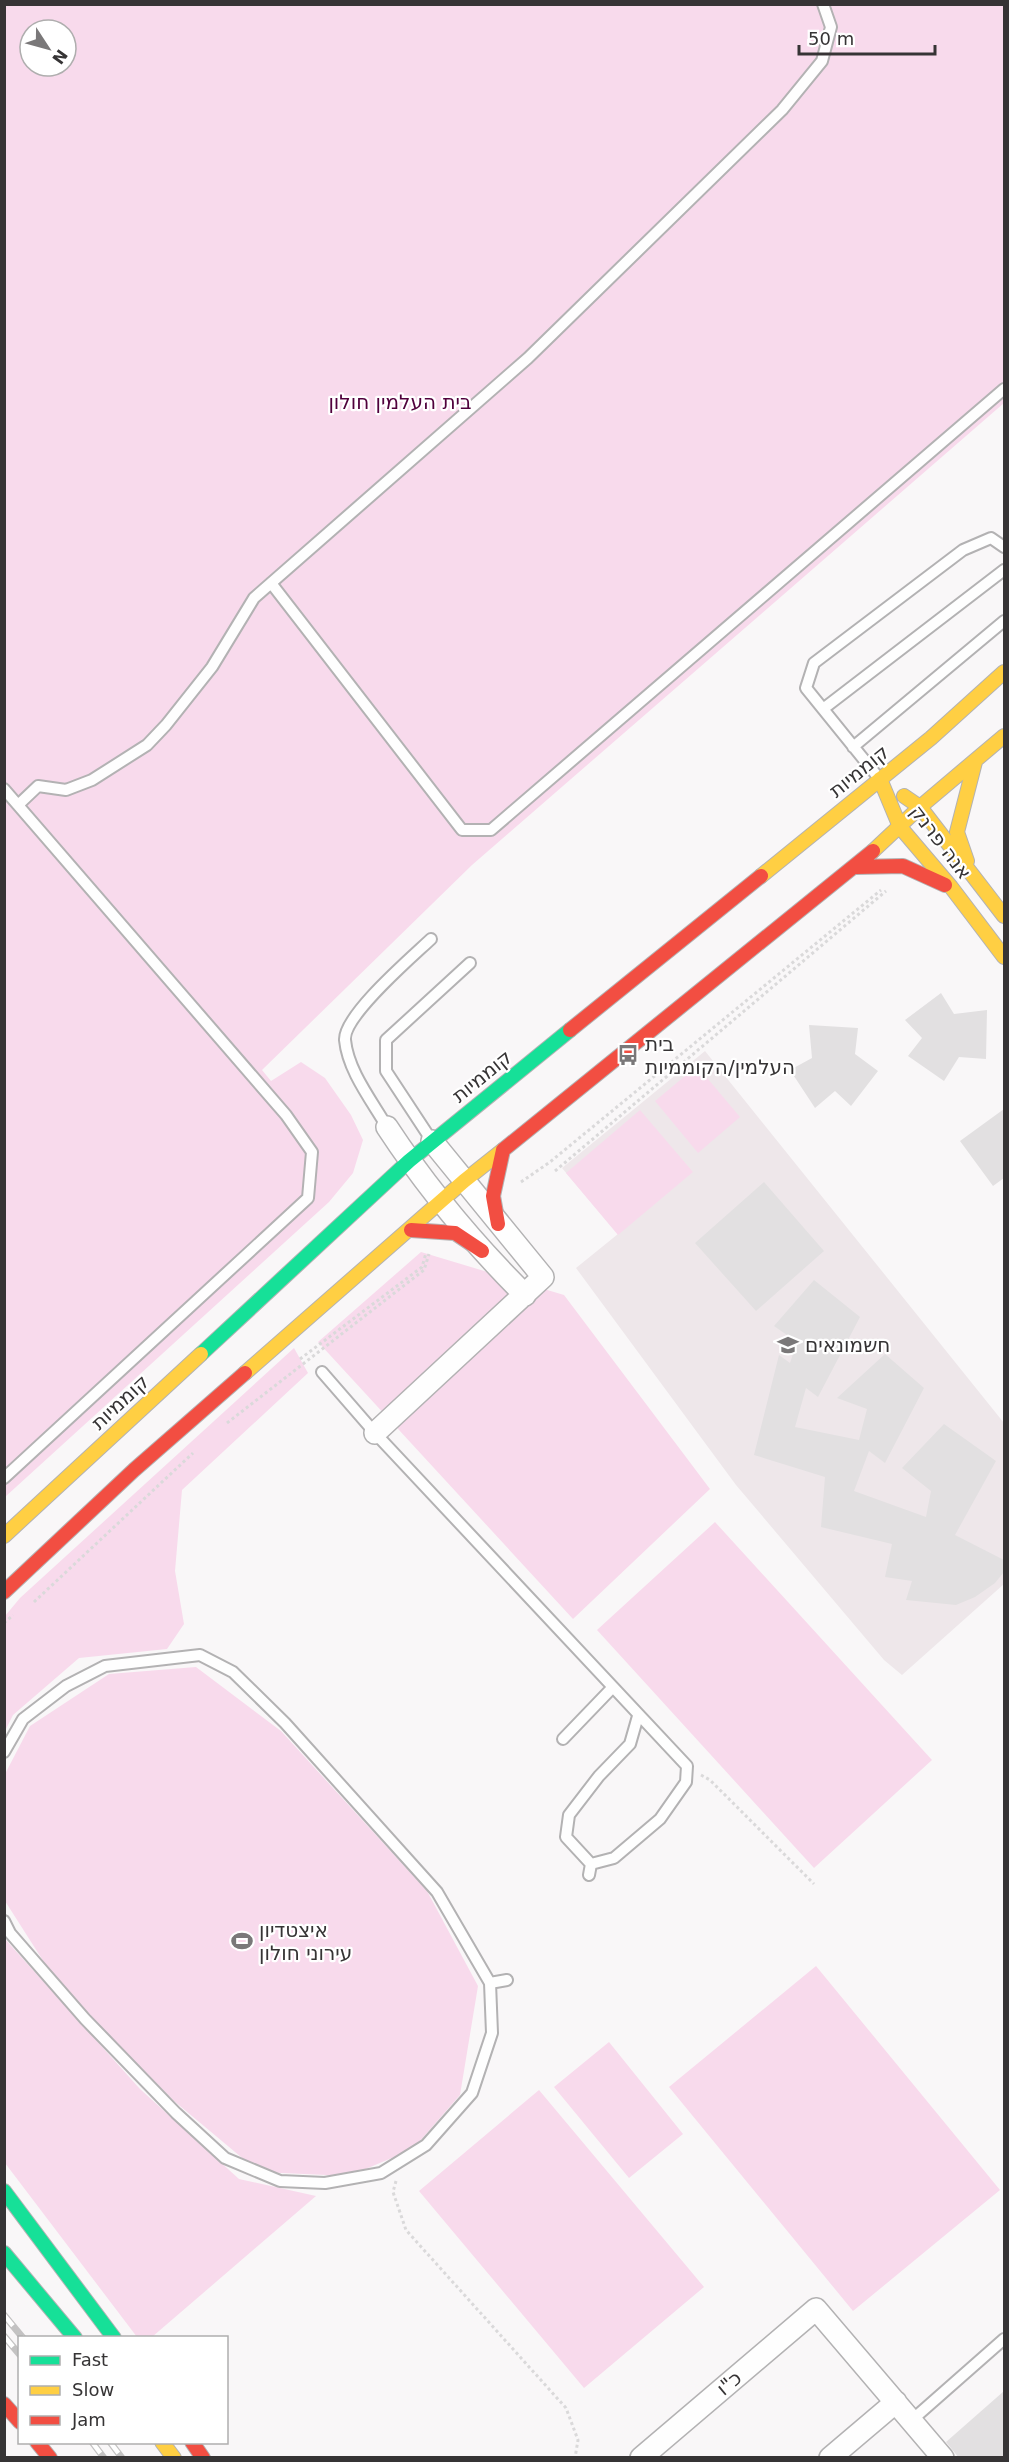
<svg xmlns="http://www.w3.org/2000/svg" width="1009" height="2462" font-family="'DejaVu Sans',Heebo,sans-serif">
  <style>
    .built { fill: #eee7ea }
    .green { fill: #f8daec; fill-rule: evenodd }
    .building { fill: #e2e0e1 }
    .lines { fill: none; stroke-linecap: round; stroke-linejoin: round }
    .lane-casing { stroke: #b3b2b3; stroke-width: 14 }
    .street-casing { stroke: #b3b2b3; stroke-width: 24 }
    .fast-casing { stroke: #b3b2b3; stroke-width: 16 }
    .slow-casing { stroke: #b3b2b3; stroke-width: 16 }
    .jam-casing { stroke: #b3b2b3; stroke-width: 16 }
    .path { stroke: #dad9da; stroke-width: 3; stroke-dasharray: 3 3; stroke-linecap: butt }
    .lane { stroke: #fefefe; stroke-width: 10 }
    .street { stroke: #fefefe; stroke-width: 21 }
    .fast { stroke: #16e098; stroke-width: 14 }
    .slow { stroke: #ffcf43; stroke-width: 14 }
    .jam { stroke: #f24e42; stroke-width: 14 }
    .rail-casing { stroke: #c3c2c2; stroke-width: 7 }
    .rail { stroke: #fff; stroke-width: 4.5; stroke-dasharray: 14; stroke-linecap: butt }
    .labels { text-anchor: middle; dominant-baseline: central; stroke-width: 4.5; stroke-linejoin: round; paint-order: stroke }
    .park-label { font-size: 20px; fill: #50003c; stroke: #fff }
    .street-label { font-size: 20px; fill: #363435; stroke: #fff }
    .poi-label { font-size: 20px; fill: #363435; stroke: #fff; text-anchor: start }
  </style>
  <rect width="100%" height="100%" fill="#f9f7f8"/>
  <path class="built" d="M705 1051 1004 1423V1584L902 1675 884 1660 736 1485 576 1268 618 1234 562 1168Z"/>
  <path class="green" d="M5 5H1004V403L472 865 262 1070 271 1081 301 1062 325 1078 351 1115 363 1140 353 1173 329 1202 5 1497ZM30 30H66V66H30Z
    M697 1066 740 1117 698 1153 655 1101Z
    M640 1110 693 1172 618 1235 566 1173Z
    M421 1252 564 1295 710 1489 573 1619 318 1342Z
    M294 1348 308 1373 182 1490 175 1571 184 1624 167 1649 79 1658 13 1715 5 1731V1616L20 1598Z
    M715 1522 932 1760 814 1868 597 1630Z
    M196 1667 281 1731 427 1891 478 1986 460 2095 413 2149 349 2176 259 2172 174 2101 56 1981 5 1901V1774L30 1726 109 1674Z
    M5 1939 140 2089 239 2179 316 2196 152 2337H137L5 2163Z
    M816 1966 1000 2190 853 2311 669 2087Z
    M609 2042 683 2134 629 2178 554 2087Z
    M539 2090 704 2287 584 2388 419 2191Z"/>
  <path class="building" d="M941 993 954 1014 987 1010 986 1059 959 1057 944 1081 908 1056 922 1038 905 1020Z
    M809 1025 858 1028 855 1054 878 1071 851 1106 835 1091 815 1108 790 1070 812 1058Z
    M1004 1109V1178L993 1186 960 1141Z
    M764 1182 824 1251 756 1311 695 1243Z
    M814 1280 860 1317 818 1397 806 1388 795 1427 859 1440 867 1409 837 1398 885 1354 924 1388 885 1463 869 1451 854 1491 926 1517 931 1491 902 1468 944 1424 996 1461 955 1535 1004 1560V1572L995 1583 975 1597 956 1605 906 1600 912 1581 885 1577 892 1544 821 1527 825 1477 754 1455 779 1355 790 1363 797 1342 774 1326Z
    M1004 2391V2458H959L946 2442Z"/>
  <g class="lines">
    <defs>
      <path id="lane" d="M271 583 462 830H491L1004 389
        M823 709 1004 570
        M853 747 1004 621
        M878 777 806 688 814 663 963 550 991 538 1004 547
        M4 789 286 1115 312 1152 308 1198 4 1478
        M18 805 38 786 66 790 92 780 147 745 166 725 212 667 254 598 528 358 782 110 822 61 831 27 823 4
        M387 1127C372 1101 348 1071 345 1040 343 1016 412 957 431 939
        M432 1141 386 1071V1040L470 963
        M322 1372 375 1433 687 1766 686 1782 660 1819 614 1858 591 1864 566 1837 569 1815 599 1776 630 1744 638 1716
        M563 1739 613 1687
        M4 1752 23 1719 66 1686 105 1666 200 1655 233 1672 285 1723 437 1892 490 1983 492 2033 472 2093 426 2145 381 2173 325 2183 280 2181 225 2158 176 2113 85 2019 10 1933 4 1921
        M589 1875 591 1864
        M490 1983 507 1980
        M912 2420 1004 2339"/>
      <path id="street" d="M387 1127C427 1188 474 1244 525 1295
        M375 1433 543 1277 432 1141
        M641 2458 816 2309 943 2458
        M830 2458 896 2402"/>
      <path id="fast" d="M201 1354 409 1161 570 1030
        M4 2191 114 2338
        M4 2253 75 2338"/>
      <path id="slow" d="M880 779 900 827 951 887 1004 957
        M904 796 920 807 1004 916
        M873 851 920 807 1004 736
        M967 861 957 832 975 762
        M761 876 931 738 1004 672
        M245 1373 464 1181 503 1150
        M4 1536 201 1354
        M162 2442 174 2458"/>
      <path id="jam" d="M856 867 903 866 945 885
        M570 1030 761 876
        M503 1150 873 851
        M498 1224 493 1196 503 1150
        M411 1230 455 1233 482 1251
        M4 1592 134 1470 245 1373
        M4 2404 20 2422
        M37 2442 50 2458
        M192 2442 203 2458"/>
    </defs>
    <use href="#lane" class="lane-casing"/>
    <use href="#street" class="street-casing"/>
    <use href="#fast" class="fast-casing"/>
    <use href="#slow" class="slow-casing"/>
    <use href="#jam" class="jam-casing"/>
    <path class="path" d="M555 1171 886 891
      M521 1182 550 1162 881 890
      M300 1359 422 1267 426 1253
      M227 1423 424 1270 429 1254
      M34 1602 193 1453
      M4 1623 13 1615
      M701 1775 710 1780 814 1884
      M396 2181 393 2192 406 2230 566 2408 578 2440 575 2458"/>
    <use href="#lane" class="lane"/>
    <use href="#street" class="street"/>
    <use href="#fast" class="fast"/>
    <use href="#slow" class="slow"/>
    <use href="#jam" class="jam"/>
    <defs>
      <path id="rail" d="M4 2315 23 2338
        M4 2336 20 2355
        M92 2442 104 2458
        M110 2442 122 2458"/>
    </defs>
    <use href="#rail" class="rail-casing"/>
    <use href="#rail" class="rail"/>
  </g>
  <defs>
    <symbol id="bus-bare" viewBox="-9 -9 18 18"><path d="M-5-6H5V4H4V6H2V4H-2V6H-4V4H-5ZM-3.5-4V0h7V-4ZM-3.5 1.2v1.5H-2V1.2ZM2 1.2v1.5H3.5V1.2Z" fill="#7a7879" stroke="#fff" stroke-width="2.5" paint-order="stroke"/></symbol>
    <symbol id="school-bare" viewBox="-9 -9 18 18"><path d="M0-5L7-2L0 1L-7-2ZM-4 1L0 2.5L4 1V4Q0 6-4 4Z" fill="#7a7879" stroke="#fff" stroke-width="2.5" paint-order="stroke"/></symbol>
    <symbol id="stadium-bare" viewBox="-9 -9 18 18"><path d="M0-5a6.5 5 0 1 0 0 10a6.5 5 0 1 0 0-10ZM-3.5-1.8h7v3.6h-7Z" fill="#7a7879" stroke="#fff" stroke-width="2.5" paint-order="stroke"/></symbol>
  </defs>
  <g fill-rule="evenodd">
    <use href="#bus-bare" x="613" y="1040" width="30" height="30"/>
    <use href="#school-bare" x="773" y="1330" width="30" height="30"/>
    <use href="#stadium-bare" x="227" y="1926" width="30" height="30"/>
  </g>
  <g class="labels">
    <g class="park-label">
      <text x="400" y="402">בית העלמין חולון</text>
    </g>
    <g class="street-label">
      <text transform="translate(859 771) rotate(-39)">קוממיות</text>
      <text transform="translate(941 842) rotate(53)">אנה פרנק</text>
      <text transform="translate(482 1076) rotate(-39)">קוממיות</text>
      <text transform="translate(120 1402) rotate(-43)">קוממיות</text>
      <text transform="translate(729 2383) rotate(-40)">כ"ו</text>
    </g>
    <g class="poi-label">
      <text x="645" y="1044">בית<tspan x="645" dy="23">העלמין/הקוממיות</tspan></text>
      <text x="805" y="1345">חשמונאים</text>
      <text x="259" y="1930">איצטדיון<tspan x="259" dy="23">עירוני חולון</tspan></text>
    </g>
  </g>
  <rect width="1009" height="2462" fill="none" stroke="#363435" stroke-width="12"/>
  <rect x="18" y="2336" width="210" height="108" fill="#ffffff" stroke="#afaeae" stroke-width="1.5"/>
  <rect x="30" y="2356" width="30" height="9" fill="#16e098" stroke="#afaeae" stroke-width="1.5"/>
  <text x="72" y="2366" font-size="18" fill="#363435">Fast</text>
  <rect x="30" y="2386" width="30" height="9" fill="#ffcf43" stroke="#afaeae" stroke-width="1.5"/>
  <text x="72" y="2396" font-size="18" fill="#363435">Slow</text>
  <rect x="30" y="2416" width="30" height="9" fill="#f24e42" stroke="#afaeae" stroke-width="1.5"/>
  <text x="72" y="2426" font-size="18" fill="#363435">Jam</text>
  <g transform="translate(48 48) rotate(126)"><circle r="28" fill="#ffffff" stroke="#afaeae" stroke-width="1.5"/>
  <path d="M0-4.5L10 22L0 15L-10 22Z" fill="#7a7879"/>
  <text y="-9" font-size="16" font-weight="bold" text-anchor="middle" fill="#363435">N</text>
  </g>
  <path d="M799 45v9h136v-9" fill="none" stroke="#363435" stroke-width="3"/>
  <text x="808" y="45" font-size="18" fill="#363435" stroke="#ffffff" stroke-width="4.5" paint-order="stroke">50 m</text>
</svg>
